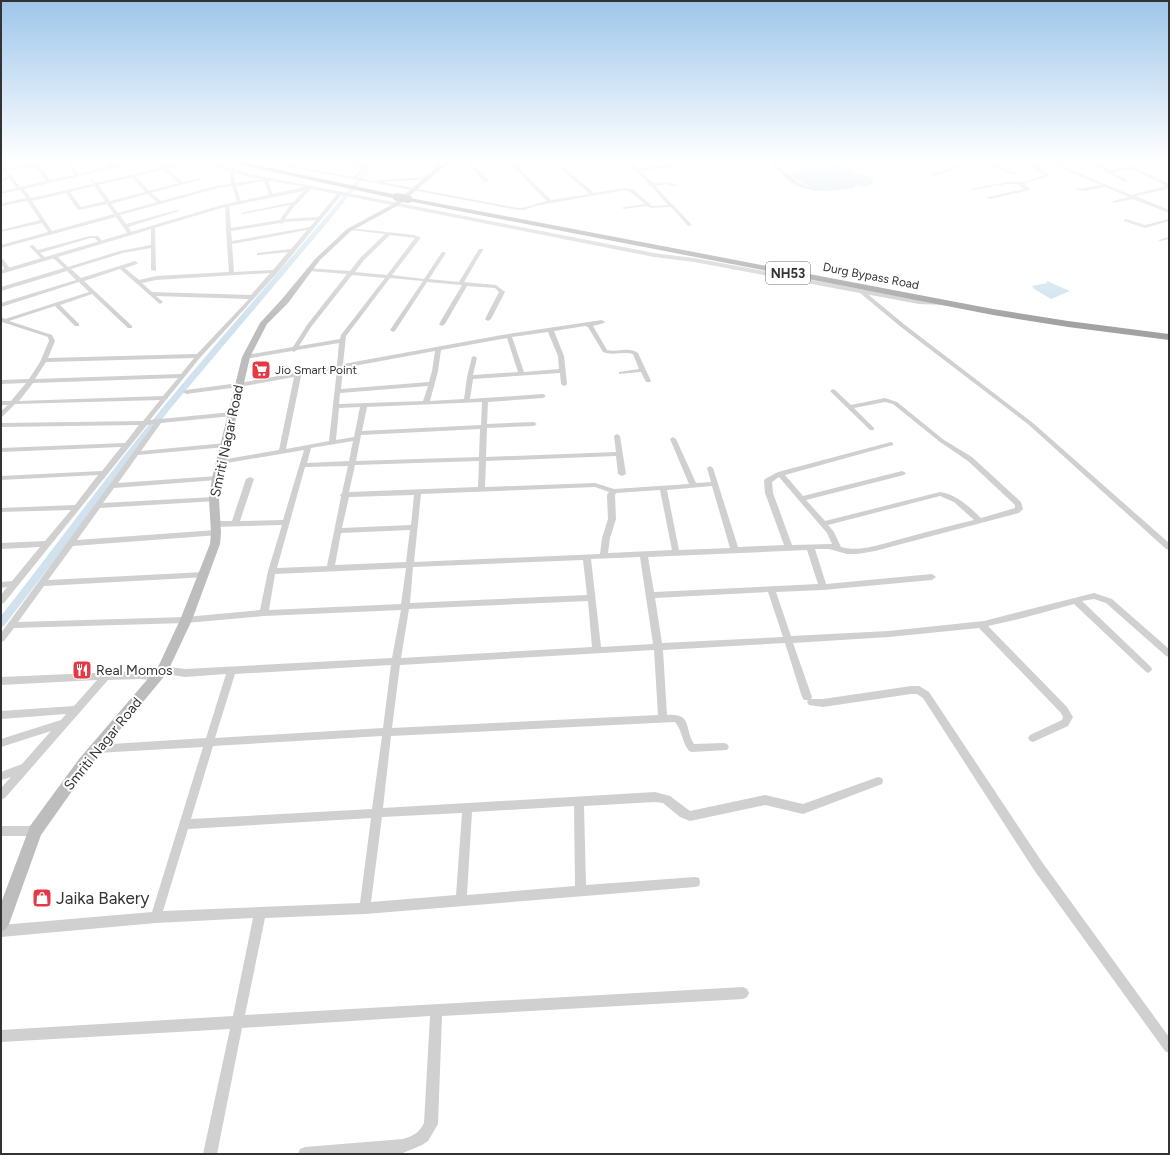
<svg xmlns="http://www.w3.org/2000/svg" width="1170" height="1155" font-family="Figtree,sans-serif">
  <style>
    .water { fill: #cfe2ee }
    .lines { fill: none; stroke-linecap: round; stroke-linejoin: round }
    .canal { fill: #cfe2ee; fill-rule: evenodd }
    .minor { fill: #d0d0d0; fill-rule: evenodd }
    .tertiary { fill: #d0d0d0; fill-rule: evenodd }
    .secondary { fill: #bdbdbd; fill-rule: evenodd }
    .trunk { fill: #a2a2a2; fill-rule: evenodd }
    .trunk-bridge { stroke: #a2a2a2; stroke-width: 8 }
    .labels { text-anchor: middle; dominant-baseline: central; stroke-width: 4; stroke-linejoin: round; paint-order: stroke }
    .far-street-label { font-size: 12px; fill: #333; stroke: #fff }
    .far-poi-label { font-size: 12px; fill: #333; stroke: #fff; text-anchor: start }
    .shield { fill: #fff; stroke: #707070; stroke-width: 1 }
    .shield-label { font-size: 13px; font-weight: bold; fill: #333 }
    .street-label { font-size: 14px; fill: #333; stroke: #fff }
    .poi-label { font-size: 14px; fill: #333; stroke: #fff; text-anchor: start }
    .near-poi-label { font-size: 17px; fill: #333; stroke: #fff; text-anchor: start }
  </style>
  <rect width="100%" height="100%" fill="#fff"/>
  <path class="water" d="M838 165 847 167 852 172 866 175 874 180 872 184 864 187 855 185 854 188C841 190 824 194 812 188 804 184 797 180 789 176L792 173 798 171Z
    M1047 281 1070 291 1051 299 1034 289 1032 286 1047 283Z"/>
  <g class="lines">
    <path class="canal" d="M374 159H379L327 223 170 409 4 626 1 627V616C56 546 108 474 164 406 233 322 306 243 374 159Z"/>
    <path class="minor" d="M54 159H67L79 174 111 166 104 159H109L115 165 141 159H150L24 189 31 198 93 184 90 180 92 179 96 183 164 167 156 159H161L168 166 196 160V162L167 169 183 182 200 178 202 179 151 193 161 201 216 186 231 184 230 171 232 170 234 171 235 183 272 178V180L268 181 273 195 271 196 269 195 264 181 236 186 241 202 239 203 237 202 232 186 218 188 120 215 126 224 177 210 179 211 128 227 132 233V234H128L116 217 1 248V245L48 232 42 223 1 232V230L40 220 27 201 1 206V204L26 198 20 190 1 194V192L16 188 10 179 1 181V179L9 177 5 172H1V170L3 169 1 166V162L7 169ZM64 160 75 175 50 180 39 165ZM35 166 46 181 20 187 8 171ZM163 170 179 183 149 191 136 176ZM132 177 145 192 110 201 98 185ZM94 186 105 201 81 207 70 192ZM66 193 78 210 107 204 114 214 52 231 32 201ZM147 194 157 202 118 213 111 204Z
      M248 159H259L287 165 299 159H305L292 166 353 177 362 168 323 159H333L363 165 368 159H373L357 178 379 182V180H381L428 177 430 178 429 179 382 182 518 208C527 208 537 203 547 201L505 159H510L551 200 590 194 549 159H554L594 193 625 188 634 190 652 206 668 205 651 186H648L649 184 636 171H635L625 159H641L632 162 638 168 677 164 678 166 640 171 653 183 668 182 677 185V186L675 187 667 184 655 186 692 225 688 226 671 207 651 208 647 206 623 209V207H625L645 204 630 192 625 190 535 206 524 210H518Z
      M381 159H386L383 161Z
      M439 159H444L438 164 436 171H434V164Z
      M463 159H468L488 180V182H484Z
      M766 159H771L793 179 801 184 818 190 816 191 797 186 789 181Z
      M913 159H919L931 165 928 166Z
      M939 159H945L947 161 945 162Z
      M970 159H977L1019 174 1016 175 976 162 933 176 930 175 972 161Z
      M997 159H1003V160L1001 161Z
      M1018 159C1028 159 1044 168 1049 176L1023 184 1030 188V190L990 199H988V197L1024 189 1017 184H1006L973 190 971 189 1006 182H1025L1045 175Z
      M1046 159H1052L1076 172 1131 195 1163 187 1165 185 1132 169 1113 172 1129 181 1125 182 1109 173H1106L1105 171 1083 159H1089L1110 170 1128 167 1112 159H1118L1169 184V186L1167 189 1136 196 1169 210V213L1133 199 1113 203V201L1129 197 1105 187 1085 191 1076 190V189L1101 185 1074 174Z
      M309 186 313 187 291 210 285 219 318 217 339 192 343 193 278 272 199 359 150 420 232 412 235 414 232 416 161 423 141 451 226 443 229 445 226 447 138 455 118 483 217 476 221 478 217 480 114 488 103 503 214 497 218 499 217 501 100 508 77 540 216 530 220 533 219 535 73 546 48 580 204 572 207 573 208 575 207 577 44 586 18 622 186 617 260 610 268 571 282 525 215 527 211 524 215 521H232L246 479 250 477 254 479 240 521 283 520 304 450 221 464 218 462 221 460 279 450 294 377 239 387 186 394 183 392 186 390 239 383 295 373 298 371 300 372 337 365 339 343 297 350 294 352 292 351 246 359 243 357 246 355 293 347 307 325 347 274 309 271 306 269 307 268 350 271 360 258 385 234 351 230 349 229V228L414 235 420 237V239L392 275 424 279 442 252H444L446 253 429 279 459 282 479 249H483V250L464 282 496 285 505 292 491 319 488 321 485 319 499 292 495 288 467 286 445 324 442 326 439 324 462 285 427 282 395 331 393 332 390 330 423 281 390 278 346 336 343 364 502 335 602 320 605 322 604 323 593 326 607 350C618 353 628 346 638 353L651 381 650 382H646L641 372 619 374V372L639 369 633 354C623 351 613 356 603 352L588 327 585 326 554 331 564 356 567 384 566 385 564 386 561 384 560 373 473 379 470 399 543 394 546 396 543 398 488 402 487 424 534 422 537 424 534 426 487 428 486 457 616 452 614 436 617 434 620 436 626 474 622 476 618 474 616 456 486 461 485 487 595 483 614 489 689 484 670 439 673 437 676 439 696 483 711 482 707 468 710 466 713 468 738 547 784 545 765 493 764 481 765 479 778 472 891 442 893 443V445L785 475 803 496 902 471 906 473 904 475 806 500 825 521 940 492C958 495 968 506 981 518L1015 508V505L968 461 940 442 893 404 885 402 854 408 874 428V430H870L830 391 833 389 835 390 851 405 885 398 897 402 944 440 972 457 1021 502 1023 509 1019 513 875 551 858 554H847L829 549H815L826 584 932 574 936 577 932 580 823 590 776 592 791 636 889 631 984 621 1094 593 1112 599 1169 649V657L1166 656 1106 603 1094 599 1082 601 1151 667 1152 669 1151 671 1148 673 1145 671 1074 604 1023 618 988 626 1067 707 1073 717 1068 726 1033 742 1030 741 1028 738 1030 735 1062 720 1063 717 1061 713 979 628 889 637 793 643 812 697 811 699H823L911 686H919L929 692 1042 862 1169 1037V1053L1165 1051 1034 870 923 698 917 694H911L823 707 809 705 807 702 808 700H804L802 697 785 643 663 650 667 715C693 713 684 729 694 744L724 743 727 744 729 747 727 750 692 752 689 751C682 742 682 730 675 722L391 736 383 808 655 792 670 796 690 811 765 795 803 804 878 777 882 778 883 781 882 784 803 814 765 805 690 821 680 817 663 803 655 802 584 806 586 885 695 877 699 878 700 882 699 886 695 887 365 914 265 918 245 1015 743 987 747 989 749 993 747 997 743 999 442 1016 438 1124 428 1141 422 1145 403 1153 387 1154H298L300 1149 305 1147 403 1139C413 1136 419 1133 424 1123L430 1016 242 1028 217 1154H203L230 1029 1 1042V1030L233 1016 253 918 156 923 1 937V925L152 912 203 747 96 753 93 752 91 749 93 746 96 745 206 738 226 674 185 677 160 673 159 670 160 667 163 666 185 669 392 658 401 610 264 616 186 623 14 628 4 641 1 642V633L154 424 147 425 4 603 1 604V595L7 587 1 588V582L12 581 40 547 1 549V543L45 541 71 510 1 512V508L75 505 98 475 1 480V476L102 471 121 447 1 452V448L125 443 139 425 1 427V423L143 421 160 400 15 404 3 416 1 417V411L8 405H1V401H11L26 383 1 384V380L29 379 40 362 49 341 48 337 2 322 1 317 5 319 89 292 79 282 1 307V303L76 280 67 271 1 291V287L64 268 52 257V255H56L68 267 120 251 151 245V226L153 225 155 226 156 271 151 270V248L123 253 71 269 81 278 135 261 138 263 137 264 125 268 139 280 156 276 229 272 226 230 225 204 229 205 231 228 280 220 290 205 243 214 241 213 293 202ZM316 220 310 227 232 241 231 231 280 223 282 224 284 222ZM307 230 291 249 257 253V255H259L288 252 273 270 234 272 232 244ZM390 235 415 238 387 275 355 272 364 260ZM120 269 160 304 163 302 156 296 249 299 197 354 48 358 55 341 52 335 9 321 55 306 75 326H79V324L60 305 92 294 128 328H132V326L84 281ZM270 273 251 295 152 292 142 283 156 280ZM352 275 385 278 341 335 340 339 299 346 311 327ZM548 332 558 356 559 369 524 372 512 337ZM507 338 518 372 473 375 477 358 474 356 472 357 467 377 464 399 430 401 438 371 441 350ZM435 351 432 371 429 382 341 389 343 368ZM194 358 181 374 35 379 46 362ZM337 369 329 441 286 449 301 376ZM178 378 163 396 19 401 33 383ZM428 386 423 401 339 404 340 393ZM482 402 481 425 362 431 367 407ZM360 407 354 437 336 440 339 408ZM480 429 479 457 356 461 361 435ZM353 441 349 461 307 463 311 448ZM479 461 478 487 349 492 355 465ZM348 466 342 493 340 495 341 497 327 566 277 568 305 467ZM779 477 827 533 832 544 792 545 773 493 772 482ZM712 486 730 548 679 550 667 490ZM595 487 609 492 607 495 608 519 602 538 600 554 414 562 421 494ZM660 490 672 550 608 553 610 538 616 519 615 495 616 493ZM414 495 411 525 342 528 349 497ZM940 496 954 502 974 520C952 525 930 531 908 537 887 542 862 553 841 547L834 532 828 525ZM410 530 406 562 335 565 341 533ZM807 550 818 584 654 592 648 557ZM640 557 653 644 601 647 591 559ZM583 560 587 595 410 603 413 567ZM406 568 401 604 269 610 275 574ZM768 592 783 637 662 643 655 598ZM588 601 592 647 401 658 409 609ZM654 650 658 715 392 728 400 665ZM391 665 383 728 215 738 235 674ZM382 736 372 809 191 819 213 746ZM574 806 575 886 467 895 472 812ZM462 813 456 895 371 902 382 817ZM371 818 360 903 163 911 188 829Z
      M1126 219 1145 225 1169 219V221L1145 228 1124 221V220Z
      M90 236H98L103 242 99 243 95 238H90L40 253 47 259 44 261 29 246 33 245 38 250Z
      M1169 237V239L1160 241 1158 240Z
      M1 258 3 259 11 270 10 271H6L1 264Z
      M860 291H864L905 325 1033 423 1169 543V550L1166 549 1029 425 901 327 860 293Z
      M140 671 161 674 162 677 161 680 158 681 140 679 108 680 5 798 1 800V788L11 777 1 780V772L22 764 51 731 1 747V739L61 720 66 714 1 719V711L74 706 97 680 1 685V677Z
      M1 826H35L39 828 40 831 39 834 35 836H1Z"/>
    <path class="tertiary" d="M189 159H198L250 174 654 253 694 258 919 300 945 301 948 303 945 305 919 304 694 262 654 257 306 188V190L304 191 225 207 1 274V270L222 205 304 187 249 177Z"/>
    <path class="secondary" d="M453 159H462L442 168 399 205 351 231 320 260 288 303 267 324 250 357 222 478 219 499 221 533 220 544 192 620 167 673 89 767 41 835 9 924 6 929 1 932V903L30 826 79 759 158 667 180 620 210 544 211 533 209 499 212 478 242 357 260 323 282 299 316 258 347 229 395 203 438 166Z"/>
    <path class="trunk" d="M214 159H228L397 195 401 197 397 199Z
      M405 197 993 309 1068 321 1169 334V340L1068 327 993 315 408 201 404 199Z"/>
    <path class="trunk-bridge" d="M397 197 408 199"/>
  </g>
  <linearGradient id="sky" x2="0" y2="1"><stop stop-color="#9ec6ea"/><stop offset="0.5" stop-color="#fff"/><stop offset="1" stop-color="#fff" stop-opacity="0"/></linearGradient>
  <rect width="1170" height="321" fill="url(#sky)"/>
  <defs>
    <symbol id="supermarket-square" viewBox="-11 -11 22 22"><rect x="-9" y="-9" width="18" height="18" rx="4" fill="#e63946" stroke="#fff"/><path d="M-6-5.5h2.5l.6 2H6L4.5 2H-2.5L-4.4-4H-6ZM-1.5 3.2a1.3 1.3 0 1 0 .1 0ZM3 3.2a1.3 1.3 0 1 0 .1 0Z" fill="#fff"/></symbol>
    <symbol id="restaurant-square" viewBox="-11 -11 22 22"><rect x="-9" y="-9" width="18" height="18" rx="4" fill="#e63946" stroke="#fff"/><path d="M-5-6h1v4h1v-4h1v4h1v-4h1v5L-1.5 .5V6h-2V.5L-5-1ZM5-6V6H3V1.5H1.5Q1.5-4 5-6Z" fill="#fff"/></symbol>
    <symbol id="shop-square" viewBox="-11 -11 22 22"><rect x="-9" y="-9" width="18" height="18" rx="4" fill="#e63946" stroke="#fff"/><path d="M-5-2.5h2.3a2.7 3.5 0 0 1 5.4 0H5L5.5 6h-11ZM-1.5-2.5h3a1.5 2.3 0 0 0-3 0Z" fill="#fff"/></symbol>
  </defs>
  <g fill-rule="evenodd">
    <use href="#supermarket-square" x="250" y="359" width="22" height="22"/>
    <use href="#restaurant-square" x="71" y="659" width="22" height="22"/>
    <use href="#shop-square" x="31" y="887" width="22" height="22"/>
  </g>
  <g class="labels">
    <g class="far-street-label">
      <text transform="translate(871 276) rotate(11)">Durg Bypass Road</text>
    </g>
    <g class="far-poi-label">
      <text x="275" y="370">Jio Smart Point</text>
    </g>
    <rect class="shield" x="766" y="262" width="44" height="22" rx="3"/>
    <g class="shield-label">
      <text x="788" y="273">NH53</text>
    </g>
    <g class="street-label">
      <text transform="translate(227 441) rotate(-78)">Smriti Nagar Road</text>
      <text transform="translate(103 744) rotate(-51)">Smriti Nagar Road</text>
    </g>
    <g class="poi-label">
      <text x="96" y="670">Real Momos</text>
    </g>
    <g class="near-poi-label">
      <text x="56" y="898">Jaika Bakery</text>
    </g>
  </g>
  <rect width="1170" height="1155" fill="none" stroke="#333333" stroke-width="4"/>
</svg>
